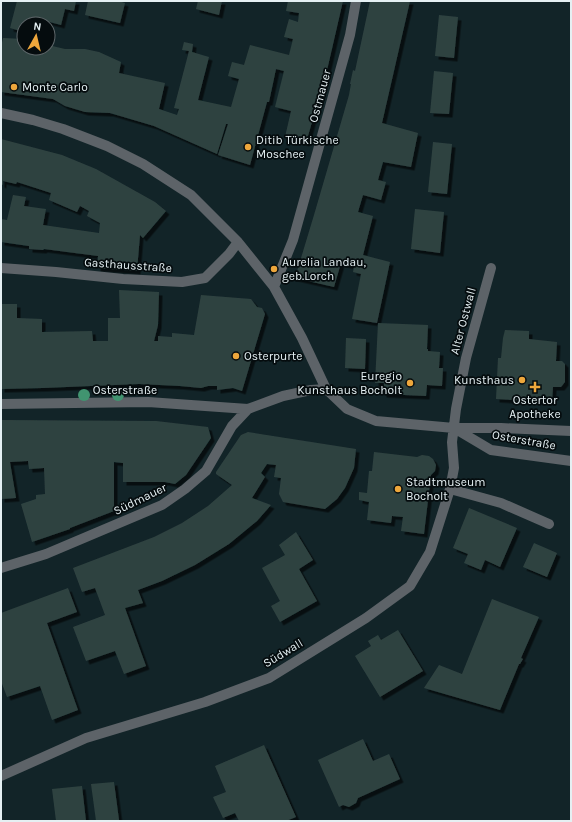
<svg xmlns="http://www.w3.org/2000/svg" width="572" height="822" font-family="Karla,sans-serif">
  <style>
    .building { fill: #2f4240; filter: url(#shadow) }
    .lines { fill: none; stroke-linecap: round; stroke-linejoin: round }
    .lane { stroke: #5d6368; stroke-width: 10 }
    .street { stroke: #5d6368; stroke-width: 10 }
    .tree { fill: #419470 }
    .poi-dot { fill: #eea73c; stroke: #050c0e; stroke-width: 1.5 }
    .labels { text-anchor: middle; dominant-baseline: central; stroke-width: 3.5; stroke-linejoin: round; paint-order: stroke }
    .poi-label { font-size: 12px; fill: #e5f0f3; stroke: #050c0e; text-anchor: start }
    .street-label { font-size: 12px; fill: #e5f0f3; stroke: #050c0e }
  </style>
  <defs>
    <filter id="shadow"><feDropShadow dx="3.5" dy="3.5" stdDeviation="0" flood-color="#0009"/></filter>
  </defs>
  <rect width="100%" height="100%" fill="#122428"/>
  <path class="building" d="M17 1H76L74 11 65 9 61 25 42 20 41 24H24V32L10 28Z
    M88 1H118L125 3 120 23 85 15Z
    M198 1H222L219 15 196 9Z
    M288 1H343L328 66 306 143 285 137 291 111 275 107 284 71 276 69 269 102H267L250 165 218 155 228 124H226L217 154 154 126 110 113 85 112 65 106 53 99 1 92V47L3 38 24 39V48H26V49L34 50 35 48H48V45L65 49H85L99 52 121 62 119 73 165 83 159 109 177 115 179 109 174 108 189 51 182 50 184 42 193 44 192 52 209 57 198 100 231 107 239 79 228 76 232 62 244 65 250 45 289 55 293 39 284 37 289 19 298 22 299 13 286 11Z
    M370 1H410L382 123 418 133 411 167 383 162 378 180 386 182 381 200 363 195 358 212 373 216 363 255 390 262 377 323 352 319 361 274 353 272 354 267 341 263 334 287 295 278 314 215 349 95 351 84H350L353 70 355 71Z
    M439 15 458 17 454 58 435 56Z
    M434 71 453 73 449 114 430 113Z
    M1 139 62 155 96 169 155 202 166 211 143 238 140 235 137 271 97 268 98 256 44 249 43 250 29 249V246L1 242V219L7 220 13 195 26 197 24 206 46 209 43 225 99 233 100 223 87 216 89 211 80 206 77 212 49 200 51 193 17 182 16 184 3 181V185L1 184Z
    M433 142 452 144 447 194 428 192Z
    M415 209 444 212 440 253 411 249Z
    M119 290 159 292 158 325 154 341H158V336L172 337V333L194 335 201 295 251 299 257 307 262 308 265 314 242 391 233 388 217 390V386H208L201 388 180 386 139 384 43 388 1 389 2 304H17V318L42 319V332L92 331 93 341H108V318H120Z
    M378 323 428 325 427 349H428V351L440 352 439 368H443L442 386 427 385 426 396 383 394 384 383H375Z
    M505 330 529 331V339L557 342 556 361H562L565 364V382L561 387H553L552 402 496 399 498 358H501L503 338Z
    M346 338 366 339 365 369 345 368Z
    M1 420 156 421 208 427 211 438 186 475 175 484 165 482H123V463L114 462V511L70 528V529L32 542 21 504 36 499V495L45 494 44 468 29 469 28 461 10 462 16 498 1 499Z
    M248 432 356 449 354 468 345 488 337 499 325 509 283 502 279 494 281 478 274 477 276 465 267 464 261 473 265 477 252 498 271 505 257 521 229 544 195 565 162 581 138 590 143 603 125 608 146 666 124 674 115 651 86 661 73 627 105 615 95 588 82 592 73 568 154 537 182 523 208 506 232 485 216 474V472L241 435Z
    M374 452 417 457 422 455 429 456 433 459 436 465 435 471 431 475 424 534 401 531 403 517 392 516 391 523 367 520 369 502 359 500V492L367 493 369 471H372Z
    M469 508 517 528 500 567 485 560 481 570 464 563 468 554 453 548Z
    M296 532 313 560 299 569 317 601 280 622 271 606 280 601 262 568 285 555 279 545Z
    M534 543 557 553 547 577 523 567Z
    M68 588 77 612 47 623 78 710 52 720 40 686 7 697 1 681V613Z
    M492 599 539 617 521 658 523 659 520 664H519L500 710 424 688 439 665 462 674Z
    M398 630 423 671 380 697 355 656 371 646 368 641 378 635 381 640Z
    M363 739 373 761 389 754 400 779 358 798 356 803 349 807 343 805 339 807 318 760Z
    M264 745 296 817 286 821H239L235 813 223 818 213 797 226 792 215 766Z
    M114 782 119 820 96 821 91 784Z
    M82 786 86 821H56L52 789Z"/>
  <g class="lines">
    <path class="lane" d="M450 489 501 503 549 524"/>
    <path class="street" d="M1 113 33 120 63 129 107 146 143 164 191 195 238 242 274 287 302 338 326 389 347 409 376 421 454 428H501L571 431
      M1 268 56 272 123 279 182 282 205 278 229 254 238 242
      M274 287 293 240 350 35 356 1
      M1 404 148 402 248 409
      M454 428 491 450 571 461
      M1 568 46 554 162 505 185 489 206 471 232 426 248 409 283 396 311 390 326 389
      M1 776 86 738 205 702 269 678 366 618 410 586 430 552 450 489 454 468 452 442 456 409 466 358 491 268"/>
  </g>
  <g class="tree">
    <circle cx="84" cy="395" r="6"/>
    <circle cx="118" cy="395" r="6"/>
  </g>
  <g class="poi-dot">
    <circle cx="14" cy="87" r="4"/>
    <circle cx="248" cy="147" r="4"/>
    <circle cx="274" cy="269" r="4"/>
    <circle cx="236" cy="356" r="4"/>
    <circle cx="522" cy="380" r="4"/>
    <circle cx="410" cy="383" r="4"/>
    <path d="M533 381h4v4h4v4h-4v4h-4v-4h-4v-4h4z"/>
    <circle cx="398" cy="489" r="4"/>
  </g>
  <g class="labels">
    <g class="poi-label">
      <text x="22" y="87">Monte Carlo</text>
      <text x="256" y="140">Ditib Türkische<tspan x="256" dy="14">Moschee</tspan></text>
      <text x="282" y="262">Aurelia Landau,<tspan x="282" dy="14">geb.Lorch</tspan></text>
      <text x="244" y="356">Osterpurte</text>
      <text x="402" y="376" text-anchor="end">Euregio<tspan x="402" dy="14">Kunsthaus Bocholt</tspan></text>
      <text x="514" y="380" text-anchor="end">Kunsthaus</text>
      <text x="535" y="400" text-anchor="middle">Ostertor<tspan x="535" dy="14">Apotheke</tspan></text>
      <text x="406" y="482">Stadtmuseum<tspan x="406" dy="14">Bocholt</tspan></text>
    </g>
    <g class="street-label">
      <text transform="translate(320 96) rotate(-75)">Ostmauer</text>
      <text transform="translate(128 265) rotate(4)">Gasthausstraße</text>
      <text transform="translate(463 321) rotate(-75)">Alter Ostwall</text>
      <text x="125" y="390">Osterstraße</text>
      <text transform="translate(524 440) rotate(10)">Osterstraße</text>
      <text transform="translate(140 499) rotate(-26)">Südmauer</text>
      <text transform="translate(283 653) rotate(-31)">Südwall</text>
    </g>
  </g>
  <rect width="572" height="822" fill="none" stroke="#e5f0f3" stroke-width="4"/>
  <g transform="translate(36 36) rotate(8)"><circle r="19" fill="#050c0e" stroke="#5f676a"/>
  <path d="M0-3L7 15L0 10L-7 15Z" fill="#eea73c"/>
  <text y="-6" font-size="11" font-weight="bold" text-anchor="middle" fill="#e5f0f3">N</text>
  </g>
</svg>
